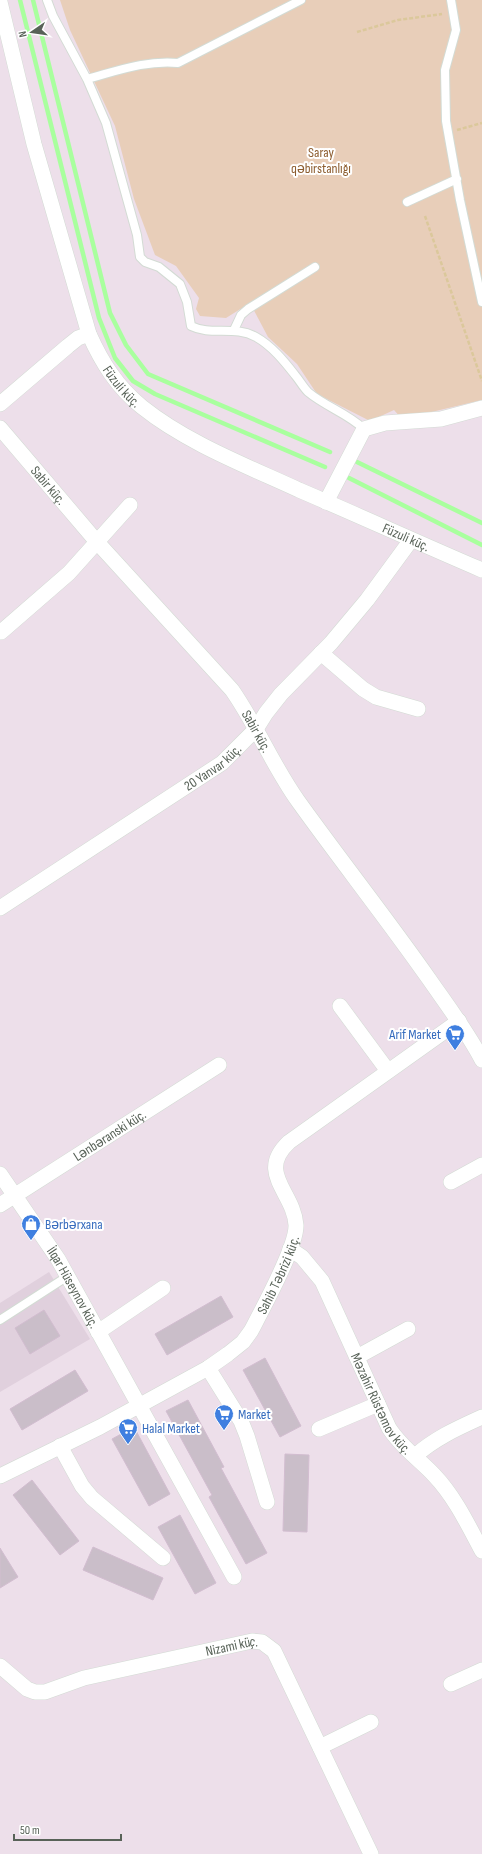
<svg xmlns="http://www.w3.org/2000/svg" width="482" height="1854" font-family="'Sofia Sans Condensed',sans-serif">
  <style>
    .education { fill: #e0d0dd }
    .green { fill: #e8ceb9 }
    .lines { fill: none; stroke-linecap: round; stroke-linejoin: round }
    .stream { stroke: #a9ff9e; stroke-width: 4.5 }
    .building { fill: #cabec9; stroke: #d2bdd0 }
    .lane-casing { stroke: #d3dbd4; stroke-width: 10 }
    .street-casing { stroke: #d3dbd4; stroke-width: 16 }
    .path { stroke: #dbc89b; stroke-width: 2.5; stroke-dasharray: 4 2; stroke-linecap: butt }
    .lane { stroke: #fff; stroke-width: 8 }
    .street { stroke: #fff; stroke-width: 15 }
    .labels { text-anchor: middle; dominant-baseline: central; stroke-width: 4; stroke-linejoin: round; paint-order: stroke }
    .park-label { font-size: 14px; fill: #8c5c2e; stroke: #fff }
    .street-label { font-size: 14px; fill: #586258; stroke: #fff }
    .shop-label { font-size: 14px; fill: #366cbe; stroke: #fff; text-anchor: start }
  </style>
  <rect width="100%" height="100%" fill="#eddfea"/>
  <path class="education" d="M49 1272 90 1339 0 1392V1303Z"/>
  <path class="green" d="M60 0H482V400L402 419 394 410 370 421 317 394 297 364 268 337 250 303 226 318 200 316 196 309 199 298 176 266 155 255 134 199 115 126 70 30Z"/>
  <g class="lines">
    <path class="stream" d="M20 0 99 318 115 358 133 381 155 394 325 467
      M33 0 110 313 126 345 148 374 330 452
      M357 462 482 523
      M349 478 482 545"/>
  </g>
  <path class="building" d="M221 1296 233 1317 167 1355 155 1334Z
    M44 1310 60 1336 30 1354 15 1328Z
    M265 1358 301 1426 280 1437 243 1370Z
    M75 1370 88 1391 22 1430 10 1409Z
    M188 1400 224 1467 221 1468 267 1553 246 1564 209 1497 212 1495 166 1411Z
    M134 1427 170 1494 149 1506 112 1439Z
    M285 1454 309 1455 307 1532 283 1531Z
    M32 1480 79 1541 60 1555 13 1495Z
    M180 1515 216 1583 195 1594 158 1527Z
    M93 1547 163 1578 153 1600 83 1570Z
    M0 1548 18 1577 0 1588Z"/>
  <g class="lines">
    <defs>
      <path id="lane" d="M47 0 53 16 87 79 106 123 137 235 140 257 145 262 159 267 180 284 187 302 191 326C211 336 235 325 256 337 272 346 284 361 295 375 300 381 303 387 308 392 326 407 347 413 364 429
        M451 0 456 30 445 70 446 121 460 200 482 302
        M87 79C117 71 146 60 178 63L301 0
        M407 202 457 179
        M234 330 241 315 248 309 315 267
        M0 1320 68 1276"/>
      <g id="street">
        <path id="s1" d="M0 2 34 144 89 334C102 363 117 387 142 407 187 443 247 466 299 490 360 516 421 544 482 570"/>
        <path d="M0 404 68 346 78 338 89 334"/>
        <path id="s2" d="M0 428 97 542 232 690C257 726 273 766 298 801 341 861 387 919 429 979 447 1005 467 1031 482 1060"/>
        <path d="M326 502 364 429 385 423 441 419 482 408"/>
        <path d="M1 632 69 573 130 505"/>
        <path d="M321 653 363 689 376 697 418 709"/>
        <path id="s3" d="M0 908 222 763 256 729 266 713 281 694 331 643 367 600 411 540"/>
        <path d="M340 1006 388 1071"/>
        <path id="s4" d="M0 1174 58 1259 234 1577"/>
        <path d="M451 1182 482 1165"/>
        <path id="s5" d="M0 1205 219 1065"/>
        <path id="s6" d="M290 1249 302 1257 322 1281 389 1428C401 1447 419 1459 434 1475 455 1497 468 1525 482 1551"/>
        <path d="M98 1332 163 1288"/>
        <path d="M357 1357 408 1329"/>
        <path d="M208 1368 241 1421 247 1436 267 1502"/>
        <path d="M319 1429 378 1404"/>
        <path d="M60 1446 82 1486 92 1498 163 1558"/>
        <path d="M415 1456C435 1438 458 1428 482 1417"/>
        <path id="s7" d="M0 1476 100 1427 208 1368 228 1354 243 1342 251 1331C262 1310 297 1246 296 1225 294 1192 256 1173 289 1142L459 1021"/>
        <path id="s8" d="M0 1666 27 1689 35 1692H45L84 1678 252 1641 262 1642 274 1651 371 1854"/>
        <path d="M451 1684 482 1670"/>
        <path d="M320 1747 371 1722"/>
      </g>
    </defs>
    <use href="#lane" class="lane-casing"/>
    <use href="#street" class="street-casing"/>
    <path class="path" d="M357 32 398 20 442 14
      M457 130 482 123
      M425 216 482 381"/>
    <use href="#lane" class="lane"/>
    <use href="#street" class="street"/>
  </g>
  <defs>
    <symbol id="supermarket-pin" viewBox="-11 -11 22 30"><path d="M0 17L-7.5 6A9.5 9.5 0 1 1 7.5 6Z" fill="#3f7fe0" stroke="#fff"/><path d="M-6-5.5h2.5l.6 2H6L4.5 2H-2.5L-4.4-4H-6ZM-1.5 3.2a1.3 1.3 0 1 0 .1 0ZM3 3.2a1.3 1.3 0 1 0 .1 0Z" fill="#fff"/></symbol>
    <symbol id="shop-pin" viewBox="-11 -11 22 30"><path d="M0 17L-7.5 6A9.5 9.5 0 1 1 7.5 6Z" fill="#3f7fe0" stroke="#fff"/><path d="M-5-2.5h2.3a2.7 3.5 0 0 1 5.4 0H5L5.5 6h-11ZM-1.5-2.5h3a1.5 2.3 0 0 0-3 0Z" fill="#fff"/></symbol>
  </defs>
  <g fill-rule="evenodd">
    <use href="#supermarket-pin" x="444" y="1023" width="22" height="30"/>
    <use href="#shop-pin" x="20" y="1213" width="22" height="30"/>
    <use href="#supermarket-pin" x="213" y="1403" width="22" height="30"/>
    <use href="#supermarket-pin" x="117" y="1417" width="22" height="30"/>
  </g>
  <g class="labels">
    <g class="park-label">
      <text x="321" y="152">Saray<tspan x="321" dy="16">qəbirstanlığı</tspan></text>
    </g>
    <g class="street-label">
      <text stroke="none"><textPath href="#s1" startOffset="406">Füzuli küç.</textPath></text>
      <text stroke="none"><textPath href="#s2" startOffset="75">Sabir küç.</textPath></text>
      <text stroke="none"><textPath href="#s1" startOffset="730">Füzuli küç.</textPath></text>
      <text stroke="none"><textPath href="#s2" startOffset="398">Sabir küç.</textPath></text>
      <text stroke="none"><textPath href="#s3" startOffset="255">20 Yanvar küç.</textPath></text>
      <text stroke="none"><textPath href="#s5" startOffset="130">Lənbəranski küç.</textPath></text>
      <text stroke="none"><textPath href="#s7" startOffset="354">Sahib Təbrizi küç.</textPath></text>
      <text stroke="none"><textPath href="#s4" startOffset="135">İlqar Hüseynov küç.</textPath></text>
      <text stroke="none"><textPath href="#s6" startOffset="182">Məzahir Rüstəmov küç.</textPath></text>
      <text stroke="none"><textPath href="#s8" startOffset="247">Nizami küç.</textPath></text>
    </g>
    <g class="shop-label">
      <text x="441" y="1034" text-anchor="end">Arif Market</text>
      <text x="45" y="1224">Bərbərxana</text>
      <text x="238" y="1414">Market</text>
      <text x="142" y="1428">Halal Market</text>
    </g>
  </g>
  <g transform="translate(32 32) rotate(257)" stroke="#ffffff" stroke-width="3" paint-order="stroke">
  <path d="M0-3L7 15L0 10L-7 15Z" fill="#586258"/>
  <text y="-6" font-size="11" font-weight="bold" text-anchor="middle" fill="#586258">N</text>
  </g>
  <path d="M14 1834v6h107v-6" fill="none" stroke="#586258" stroke-width="2"/>
  <text x="20" y="1834" font-size="12" fill="#586258" stroke="#ffffff" stroke-width="3" paint-order="stroke">50 m</text>
</svg>
